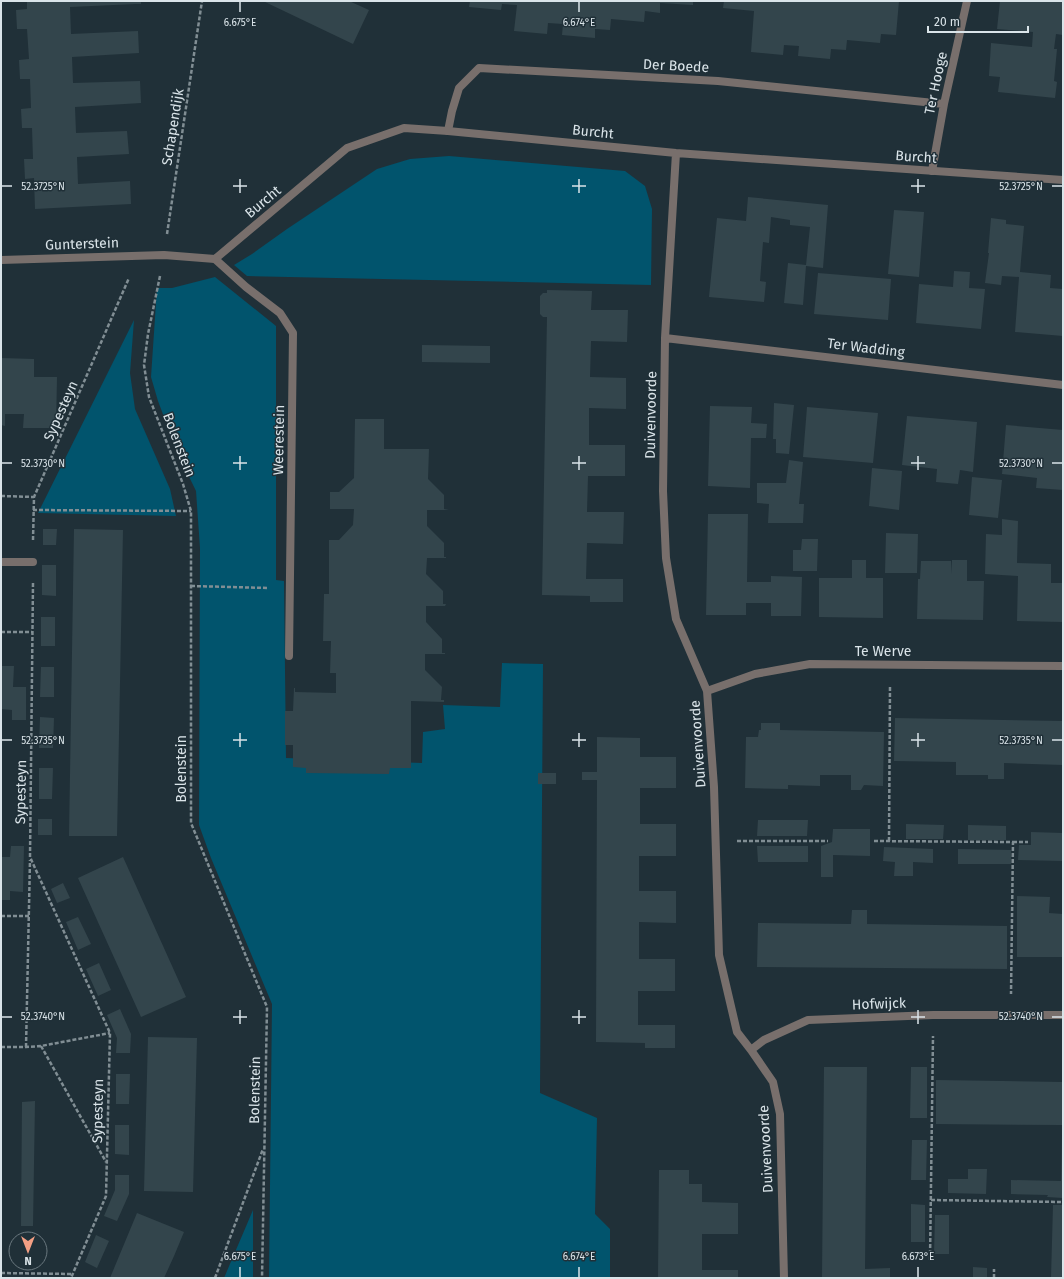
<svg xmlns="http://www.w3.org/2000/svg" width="1064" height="1279" font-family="'Fira Sans',sans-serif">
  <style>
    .green { fill: #01546d }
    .building { fill: #33454c }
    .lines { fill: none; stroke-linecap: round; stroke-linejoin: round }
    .path { stroke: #818e94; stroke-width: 2.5; stroke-dasharray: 4 2; stroke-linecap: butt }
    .service { stroke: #786f6c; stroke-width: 8 }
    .minor { stroke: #786f6c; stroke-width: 8 }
    .ticks { fill: none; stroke: #dae4e9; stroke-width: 1.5 }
    .labels { text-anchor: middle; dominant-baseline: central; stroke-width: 3; stroke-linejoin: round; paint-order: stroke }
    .street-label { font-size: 14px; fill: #dae4e9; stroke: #203038 }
    .ticks-label { font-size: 10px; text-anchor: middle; fill: #dae4e9; stroke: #203038; stroke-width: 3; stroke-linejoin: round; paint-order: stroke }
  </style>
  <rect width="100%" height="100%" fill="#203038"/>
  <path class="green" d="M449 156 625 171 645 186 652 209 651 285 247 276 234 265 252 254 287 229 377 169 410 159Z
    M215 277 276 326V580L284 581 286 758 422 763 423 732 445 729 443 705 500 707 502 663 543 664 540 1093 597 1118 595 1214 610 1229V1278H269L272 1004 211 858 199 825 200 548 196 491 178 454 158 401 151 377 157 288H172Z
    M134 320 130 373 135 409 170 489 176 516 38 513Z
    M253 1210V1278H224Z"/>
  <path class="building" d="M27 1H141V4H136L70 7 71 34 138 31 139 53 72 57 73 83 140 81 141 103 75 107 76 133 127 131 129 154 77 157 78 184 130 181 131 204 35 209 34 178 25 179 24 159H33L32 128H22L21 109 31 108 30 79H20L19 60 29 59 27 29H17L16 10 27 9Z
    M263 1H349L369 10 353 44Z
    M470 1H693V5L660 3V13L645 11 644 22 611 19 610 30 595 29V38L562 35 563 24 548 23 547 34 514 31 517 5 502 4 501 10 469 7Z
    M724 1H899L896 35 881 34 880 43 847 40 846 50 831 49 830 59 798 56 799 46 784 45 783 55 751 52 754 11 723 8Z
    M1000 1H1063V35L1056 34 1054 49H1057L1054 81 1057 82 1055 98 998 92 1000 77 989 76 991 43 1032 47 1033 32 997 29Z
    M748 197 828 205 823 268 806 266 803 305 784 303 788 263 806 265 810 227 790 225V220L771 217 769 243 763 242 760 281 766 282 764 302 709 297 717 218 746 221Z
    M894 210 924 212 919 277 888 274Z
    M991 218 1006 220V224L1024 226 1020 272 1051 275 1050 288 1063 289V336L1015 332 1019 277 1002 276 1001 285 985 283 989 253H988Z
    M954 271 970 272 969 288 985 289 981 329 916 323 919 284 953 287Z
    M818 273 891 279 888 320 814 314Z
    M547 290 592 291 591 310H628L627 342 591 341 590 377 626 378V409L589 408V445H625V476H588L587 512H624L623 544 587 543 586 579H623V602H590V596L542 595 547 317H543L540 314V296L543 293H547Z
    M422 345 490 346V363L422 362Z
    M1 358 34 359V377H57L56 428H23L24 414H5V426L1 425Z
    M774 403 794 405 789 454 776 453V439H773Z
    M710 406 752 407 751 423 767 424 766 438H751L750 488 708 486Z
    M807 407 878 413 873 463 803 457Z
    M907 416 977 422 973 472 960 470 958 484 936 482 937 469 902 465Z
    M355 419H384V449H429L428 479 444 495V509L449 510H427V526L444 543V557H446V558H427L426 574 443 591V604H446L445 606H426V622L442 639V653H445V654H425V670L442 687 441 700H444V702L411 701V768H390L389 774 306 773V768L293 767V745H285V711H293L294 688H295V692L336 693V673H330L331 641H323L324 594H329V540H339L353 525 354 509H330V492H339L354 478Z
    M1006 425 1063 430V490L1036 488 1037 478 1002 474Z
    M789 460 803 462 799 504H804L803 523H768L769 504 757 503V483H786Z
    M872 468 902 471 899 510 869 506Z
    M972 477 1002 480 998 518 969 515Z
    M708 514H748L747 582H771V576L802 577 801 616H771V603H746V615H706Z
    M1002 519 1018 521 1017 563 1051 564V583H1063V622L1017 621 1018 576 985 574 986 534 1002 535Z
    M43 529H57L56 545H43Z
    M74 529 123 530 117 836H69Z
    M886 533 918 534 917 573H885Z
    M802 539H818L817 571H793V550H801Z
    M852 560H866V578H883V618L819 617V578H852Z
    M952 560H967V581H984L983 620 917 619 918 579H920L921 561H951V574Z
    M42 565H56V596L42 595Z
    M41 617H55V646H41Z
    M1 666H14L13 687H26V720H12V710L1 709Z
    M41 667H54V697H40Z
    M40 717 54 718 53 748H39Z
    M895 718 1063 721V765L1004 763V779H988V775H956V762L894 761Z
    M761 723H780V730L884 732 883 786 864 785 861 790H851V775H820V786L788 785V789L745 788 746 737H758L759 730H761Z
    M597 737 640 738V757H676V788H640V824H676V856H639V891H676V923L639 922V959H675V991H638V1025H675V1048H645V1043L596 1042 597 780H582V772H597Z
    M39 768H53L52 799H39Z
    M538 773H556V784H538Z
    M38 819H52V835H38Z
    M758 820H808L807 836H757Z
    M906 824 944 825 943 839H906Z
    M968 825 1006 826V840H968Z
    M833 829H870V856L833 855V877H821V846L832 842Z
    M1031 832 1063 833V861L1018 860 1019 845H1031Z
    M11 846H24L23 892 10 891V900H1V857H10Z
    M757 846H808V862H758Z
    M884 847 933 849V863L913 862V876H894L895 862 883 861Z
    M958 849 1011 850V864H958Z
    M123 857 186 997 141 1017 78 878Z
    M63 883 70 898 57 903 51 889Z
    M1017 896 1050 897 1049 913 1063 914V957H1017Z
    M852 910H867V924L1007 926V969L757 967 758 923 851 924Z
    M78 917 91 944 78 950 66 922Z
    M99 963 111 990 98 996 86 969Z
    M120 1009 131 1034 130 1053H116L117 1038 107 1015Z
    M148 1037 197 1038 193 1192 144 1191Z
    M824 1067H867L865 1269 890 1268V1278H822Z
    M911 1067H927V1118H910Z
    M116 1074H130L129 1104H116Z
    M936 1080 1063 1082V1125L936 1124Z
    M35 1101 33 1226H21L22 1102Z
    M115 1125H129V1155L115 1154Z
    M1062 1135H1063V1198L1047 1197 1048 1195 1011 1194V1180L1061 1181Z
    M912 1140H927L926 1180H911Z
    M968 1169H987L986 1194 948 1193V1179H968Z
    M659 1170H689V1184H702V1202L738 1203V1234H702V1270H738V1278H658Z
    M115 1175H129V1194L117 1221 104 1216 115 1190Z
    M911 1204 925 1205V1242H911Z
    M1053 1205H1063V1278H1051Z
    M137 1213 184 1232 174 1256 164 1278H110Z
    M935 1215H949V1254H934Z
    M96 1235 109 1241 97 1268 85 1262Z
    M973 1267 987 1268V1278H973Z"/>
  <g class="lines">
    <path class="path" d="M167 234 202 1
      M160 276 148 334 144 365 149 397 183 484 191 511V823L267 1007 262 1278
      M1 496 34 497
      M33 510 191 511
      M33 540 34 497 129 278
      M33 583 30 857 110 1033 106 1196 71 1278
      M191 586 269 588
      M1 632H32
      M737 841H828
      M874 841 1013 842 1011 994
      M889 841 890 686
      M1013 842H1028
      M1 916H29
      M41 1046 106 1162
      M1 1047H26L41 1046 110 1033
      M26 1047 30 860
      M931 1200 1063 1202
      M930 1260 933 1036
      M1 1273 72 1274
      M215 1278 263 1149
      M994 1278V1269"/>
    <path class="service" d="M448 131 452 111 459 88 479 68 718 81 944 104
      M932 171 944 104 967 1
      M215 259 246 287 280 313 293 333 289 656"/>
    <path class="minor" d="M676 153 665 338 663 491 666 558 676 619 707 691 714 787 719 955 737 1032 751 1050 773 1082 780 1114 784 1278
      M1 260 164 255 215 259 347 148 404 128 448 131 676 153 1063 180
      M665 338 1063 385
      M1 562H33
      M707 691 755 674 810 664 1063 666
      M751 1050 764 1040 808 1020 933 1015H1063"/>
  </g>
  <path class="ticks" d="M240 2V12M579 2V12M240 179V193M579 179V193M918 179V193M2 186H12M233 186H247M572 186H586M911 186H925M1052 186H1062M240 456V470M579 456V470M918 456V470M2 463H12M233 463H247M572 463H586M911 463H925M1052 463H1062M240 733V747M579 733V747M918 733V747M2 740H12M233 740H247M572 740H586M911 740H925M1052 740H1062M240 1010V1024M579 1010V1024M918 1010V1024M2 1017H12M233 1017H247M572 1017H586M911 1017H925M1052 1017H1062M240 1267V1277M579 1267V1277M918 1267V1277"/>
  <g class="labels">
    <g class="street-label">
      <text transform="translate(676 66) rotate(3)">Der Boede</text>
      <text transform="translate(936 83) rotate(-78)">Ter Hooge</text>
      <text transform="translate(173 127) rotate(-81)">Schapendijk</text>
      <text transform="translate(593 132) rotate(6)">Burcht</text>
      <text transform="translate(916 157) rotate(4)">Burcht</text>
      <text transform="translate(263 202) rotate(-40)">Burcht</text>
      <text transform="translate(82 244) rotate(-2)">Gunterstein</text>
      <text transform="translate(866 348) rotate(7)">Ter Wadding</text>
      <text transform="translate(61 411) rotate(-66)">Sypesteyn</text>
      <text transform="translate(651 415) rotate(-89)">Duivenvoorde</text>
      <text transform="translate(279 440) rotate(-89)">Weerestein</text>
      <text transform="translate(179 445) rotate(69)">Bolenstein</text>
      <text x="883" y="651">Te Werve</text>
      <text transform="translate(698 744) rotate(-94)">Duivenvoorde</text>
      <text transform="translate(181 769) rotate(-90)">Bolenstein</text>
      <text transform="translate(21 792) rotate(-89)">Sypesteyn</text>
      <text transform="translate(879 1004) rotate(-2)">Hofwijck</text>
      <text transform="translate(255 1090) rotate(-89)">Bolenstein</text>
      <text transform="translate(98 1111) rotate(-89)">Sypesteyn</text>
      <text transform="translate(766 1149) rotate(-93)">Duivenvoorde</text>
    </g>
  </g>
  <g class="ticks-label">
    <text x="240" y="26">6.675°E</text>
    <text x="579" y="26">6.674°E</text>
    <text x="1021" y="190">52.3725°N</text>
    <text x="43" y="190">52.3725°N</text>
    <text x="1021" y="467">52.3730°N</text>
    <text x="43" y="467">52.3730°N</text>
    <text x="1021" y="744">52.3735°N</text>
    <text x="43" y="744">52.3735°N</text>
    <text x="1021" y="1020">52.3740°N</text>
    <text x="43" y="1020">52.3740°N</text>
    <text x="240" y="1260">6.675°E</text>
    <text x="579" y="1260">6.674°E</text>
    <text x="918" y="1260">6.673°E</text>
  </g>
  <rect width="1064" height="1279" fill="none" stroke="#dae4e9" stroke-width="4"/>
  <g transform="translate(28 1251) rotate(180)"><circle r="19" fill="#203038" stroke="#6a787f"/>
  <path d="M0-3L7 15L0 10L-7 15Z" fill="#f39f84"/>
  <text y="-6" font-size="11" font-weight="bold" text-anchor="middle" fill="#dae4e9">N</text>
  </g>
  <path d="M928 26v6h100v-6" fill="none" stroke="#dae4e9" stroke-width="2"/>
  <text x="934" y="26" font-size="12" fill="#dae4e9" stroke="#203038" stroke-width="3" paint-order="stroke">20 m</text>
</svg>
